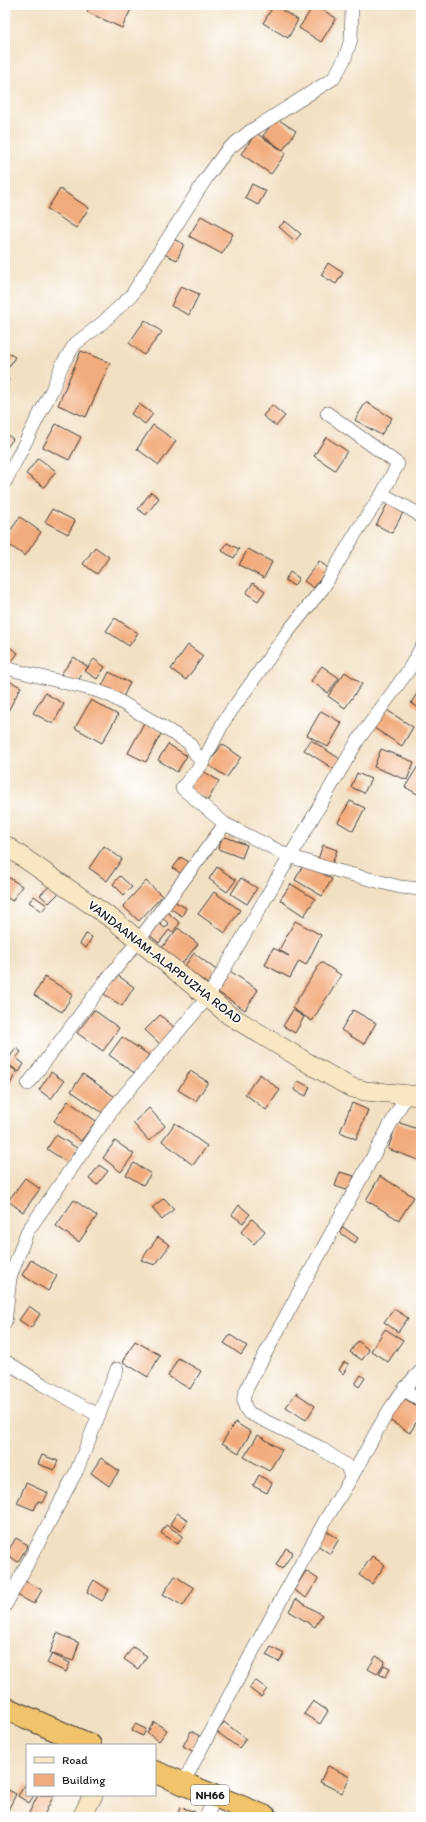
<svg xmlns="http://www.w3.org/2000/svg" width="426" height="1822" font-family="Itim,sans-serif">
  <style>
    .building { fill: #f2ab7c }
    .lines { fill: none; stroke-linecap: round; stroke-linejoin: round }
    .street-casing { stroke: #3c3935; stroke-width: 14 }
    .secondary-casing { stroke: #3c3935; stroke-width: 20 }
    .highway-casing { stroke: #3c3935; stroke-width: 24 }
    .street { stroke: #fff; stroke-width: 13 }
    .secondary { stroke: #f9e7c3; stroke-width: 19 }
    .highway { stroke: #f1c36a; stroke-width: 22 }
    .labels { text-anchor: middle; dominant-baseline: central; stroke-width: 3; stroke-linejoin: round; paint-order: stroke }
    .shield { fill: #fff; stroke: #606060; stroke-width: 1 }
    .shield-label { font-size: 12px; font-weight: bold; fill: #1c1c1c }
    .street-label { font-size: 13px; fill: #1c1c1c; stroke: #fff }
  </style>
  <rect width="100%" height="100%" fill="#fff"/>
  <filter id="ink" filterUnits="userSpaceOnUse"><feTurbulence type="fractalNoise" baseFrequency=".025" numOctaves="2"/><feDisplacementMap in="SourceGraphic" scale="8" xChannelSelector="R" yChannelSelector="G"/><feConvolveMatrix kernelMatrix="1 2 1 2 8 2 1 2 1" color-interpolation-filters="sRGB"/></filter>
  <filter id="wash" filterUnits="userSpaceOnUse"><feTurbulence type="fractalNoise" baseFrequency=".012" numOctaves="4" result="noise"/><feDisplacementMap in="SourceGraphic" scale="16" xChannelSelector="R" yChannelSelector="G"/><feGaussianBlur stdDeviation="0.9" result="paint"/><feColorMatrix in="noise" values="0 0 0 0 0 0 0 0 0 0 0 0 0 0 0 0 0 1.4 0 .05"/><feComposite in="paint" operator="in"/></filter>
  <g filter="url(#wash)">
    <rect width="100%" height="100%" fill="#f2e0c3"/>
    <g id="blocks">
      <path class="building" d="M90 5H133L122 28 87 12Z
        M274 5 298 20 288 38 263 23Z
        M314 5 336 18 321 42 299 28Z
        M276 118 296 131 283 150 263 136Z
        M256 133 286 153 271 174 241 154Z
        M252 184 266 191 258 205 245 198Z
        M60 189 89 208 76 228 47 209Z
        M201 216 233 234 222 254 189 236Z
        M285 221 301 234 295 241 279 227Z
        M171 238 184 244 177 260 164 254Z
        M328 263 343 273 336 284 321 275Z
        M181 286 199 294 189 315 171 306Z
        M145 320 162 332 144 355 129 343Z
        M5 351 15 357 5 373Z
        M81 351 110 363 86 417 58 405Z
        M5 377 9 380 5 386Z
        M366 402 392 418 381 435 355 420Z
        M139 404 153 414 145 424 131 414Z
        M272 405 285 416 276 426 263 416Z
        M56 424 81 437 69 460 43 447Z
        M153 425 176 441 159 465 137 449Z
        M5 433 13 439 5 450Z
        M326 437 347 451 335 470 314 456Z
        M38 458 56 471 44 487 26 474Z
        M151 492 159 498 146 515 138 509Z
        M389 501 405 509 392 533 376 525Z
        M52 509 75 521 68 534 45 522Z
        M20 517 41 532 25 556 5 542V538Z
        M227 543 239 549 234 558 222 551Z
        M95 547 109 557 97 574 83 564Z
        M248 549 272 562 264 578 239 565Z
        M319 561 328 568 314 588 304 581Z
        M290 572 299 578 294 586 285 580Z
        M253 583 265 591 258 601 246 593Z
        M115 618 138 633 129 646 106 631Z
        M5 644 18 653 10 664 5 661Z
        M188 645 203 656 186 680 171 669Z
        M74 657 88 667 75 684 61 674Z
        M94 659 105 667 97 679 85 671Z
        M322 666 339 678 328 693 311 681Z
        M109 672 130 683 121 701 100 690Z
        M345 672 362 684 345 708 328 696Z
        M5 679 21 687 8 711 5 709Z
        M421 687V709L411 703Z
        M45 693 64 704 53 724 33 713Z
        M91 700 118 715 102 743 75 728Z
        M385 709 413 727 402 746 374 728Z
        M321 711 342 723 328 747 307 735Z
        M144 723 162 732 146 762 128 753Z
        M311 740 340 759 334 769 304 750Z
        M168 744 187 756 177 772 158 760Z
        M222 744 241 757 227 777 208 765Z
        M381 749 414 762 407 780 374 767Z
        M418 766 421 767V791L419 795 405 787Z
        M200 769 219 781 208 800 188 788Z
        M357 773 371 779 364 793 351 787Z
        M350 801 365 808 353 831 338 822Z
        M223 836 247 845 242 858 218 849Z
        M323 845 337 850 332 864 318 859Z
        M104 846 122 859 107 881 89 868Z
        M181 857 192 864 184 876 173 868Z
        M304 863 332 879 322 896 295 880Z
        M217 867 236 880 227 892 209 879Z
        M5 875 22 886 12 901 5 896Z
        M120 876 132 887 124 895 113 884Z
        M241 878 257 888 247 904 231 894Z
        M146 881 162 896 139 921 123 906Z
        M52 884 60 892 49 903 40 895Z
        M291 884 315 899 304 916 280 900Z
        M214 892 240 910 225 933 198 914Z
        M34 896 47 905 42 911 29 902Z
        M172 900 186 908 182 916 168 907Z
        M165 910 180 923 172 933 169 930 159 943 147 933 156 921 165 928 169 924 160 916Z
        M295 921 321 935 306 965 299 961 290 978 265 965 273 948 289 956 279 950Z
        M178 928 198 944 180 966 160 950Z
        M86 934 92 937 86 948 80 944Z
        M194 953 219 972 209 985 184 967Z
        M321 962 341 975 312 1021 292 1008Z
        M230 971 258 990 245 1010 216 991Z
        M117 975 134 987 122 1006 104 994Z
        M45 977 73 994 62 1012 34 995Z
        M94 1010 119 1028 103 1051 77 1033Z
        M293 1010 304 1017 295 1033 283 1026Z
        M353 1010 376 1023 364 1044 341 1030Z
        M160 1015 175 1028 160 1044 145 1030Z
        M122 1037 149 1055 136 1074 109 1055Z
        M16 1048 21 1052 16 1058 24 1064 19 1072 6 1063Z
        M5 1064 17 1071 10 1084 5 1081Z
        M190 1071 208 1082 196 1101 178 1090Z
        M51 1072 64 1081 51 1099 39 1090Z
        M83 1074 118 1099 107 1116 71 1091Z
        M260 1074 280 1090 266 1110 245 1094Z
        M298 1081 310 1087 306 1096 294 1090Z
        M68 1101 96 1121 81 1141 54 1121Z
        M352 1103 368 1110 356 1139 340 1132Z
        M149 1108 165 1126 149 1141 133 1123Z
        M397 1122 421 1130V1161L388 1149Z
        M175 1123 207 1146 193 1165 162 1141Z
        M56 1135 77 1148 68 1163 47 1149Z
        M115 1141 134 1154 121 1172 103 1158Z
        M134 1163 151 1174 143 1185 126 1175Z
        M99 1165 108 1171 97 1185 89 1179Z
        M340 1172 354 1176 349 1191 335 1186Z
        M380 1176 414 1197 399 1220 366 1200Z
        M25 1178 40 1189 23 1212 8 1201Z
        M164 1198 174 1209 162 1220 152 1208Z
        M74 1200 97 1216 79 1242 56 1226Z
        M239 1205 250 1214 243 1223 232 1215Z
        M252 1219 265 1231 254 1244 241 1232Z
        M343 1227 358 1238 355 1243 339 1232Z
        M158 1237 170 1245 155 1265 141 1260Z
        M31 1260 57 1276 48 1291 22 1275Z
        M29 1306 40 1314 31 1328 19 1320Z
        M394 1309 408 1318 398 1332 384 1322Z
        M385 1329 403 1340 388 1362 371 1351Z
        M230 1335 247 1346 241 1355 224 1343Z
        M135 1341 160 1355 148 1377 123 1362Z
        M358 1341 369 1350 362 1360 350 1352Z
        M178 1358 201 1371 190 1389 168 1376Z
        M344 1362 349 1364 343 1374 339 1370Z
        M361 1375 365 1378 359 1387 355 1384Z
        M296 1393 315 1406 306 1420 286 1407Z
        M402 1397 421 1408V1414L410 1433 389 1420Z
        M235 1422 251 1432 239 1453 222 1443Z
        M258 1435 282 1450 269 1471 244 1457Z
        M42 1455 58 1461 54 1470 38 1464Z
        M101 1458 119 1471 109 1486 91 1473Z
        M259 1475 272 1483 267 1493 253 1486Z
        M26 1483 48 1493 43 1503 38 1501 34 1510 17 1503Z
        M177 1513 188 1520 181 1531 170 1524Z
        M166 1525 183 1536 178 1544 161 1533Z
        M325 1530 339 1539 330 1554 316 1544Z
        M16 1538 28 1545 18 1562 6 1554Z
        M286 1548 293 1552 282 1569 276 1565Z
        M372 1556 385 1565 372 1584 359 1575Z
        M306 1571 318 1579 306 1598 294 1590Z
        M175 1576 194 1588 183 1606 163 1594Z
        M23 1580 42 1590 34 1604 15 1594Z
        M94 1580 109 1590 102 1601 87 1592Z
        M296 1599 322 1615 315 1627 289 1611Z
        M57 1633 79 1643 73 1661 50 1653Z
        M133 1647 147 1656 138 1669 124 1659Z
        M271 1647 284 1654 279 1662 266 1655Z
        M52 1654 70 1663 66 1672 47 1663Z
        M376 1656 385 1661 377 1674 368 1669Z
        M384 1665 390 1668 385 1677 379 1674Z
        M255 1680 267 1689 261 1697 249 1688Z
        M313 1701 328 1711 320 1724 304 1714Z
        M154 1722 167 1730 159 1741 147 1733Z
        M224 1722 246 1739 239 1748 217 1732Z
        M135 1724 146 1729 143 1736 132 1731Z
        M191 1731 203 1738 194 1752 183 1746Z
        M328 1766 350 1777 342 1793 320 1782Z
        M27 1782V1795H34L29 1803 18 1796Z
        M5 1788 16 1794 6 1814 5 1813Z
        M38 1795H54L43 1817H32L28 1815Z
        M180 1807 195 1812 193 1817H177Z"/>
    </g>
  </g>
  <g filter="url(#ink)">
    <use href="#blocks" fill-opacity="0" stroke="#3c3935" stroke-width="1"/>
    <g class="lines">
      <defs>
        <path id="street" d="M5 482 52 390 62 365 75 344 101 324 131 296 207 177 227 150 249 132 334 78 345 58 351 39 352 5
          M382 494 417 513 421 517
          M5 668 95 690 111 696 189 743 202 764 182 788 225 824 139 940 103 984 28 1084
          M202 764 224 721 286 634 323 588 357 531 382 494 398 464 327 413
          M225 824 289 856 327 868 400 887 421 889
          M5 1323 10 1278 27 1232 114 1107 208 997 358 740 408 671 421 648
          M5 1361 42 1384 98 1415
          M404 1390 421 1400
          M351 1478C371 1443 391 1398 421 1371
          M5 1606 77 1470 117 1369
          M183 1783 257 1643 326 1519 351 1478 347 1466 319 1447 249 1413C239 1401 245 1392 251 1380L407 1094
          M206 1817 215 1797"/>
        <path id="secondary" d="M5 845 115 921 229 1015 308 1063 350 1087 365 1091 421 1096
          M82 1817 93 1795"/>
        <path id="highway" d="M5 1708 90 1745
          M155 1772 266 1817"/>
      </defs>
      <use href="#street" class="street-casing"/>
      <use href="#secondary" class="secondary-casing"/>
      <use href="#highway" class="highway-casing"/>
      <use href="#street" class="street"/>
      <use href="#secondary" class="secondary"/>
      <use href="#highway" class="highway"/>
    </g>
  </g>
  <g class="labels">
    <rect class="shield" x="191" y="1785" width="38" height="20" rx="3"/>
    <g class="shield-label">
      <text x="210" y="1795">NH66</text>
    </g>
    <g class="street-label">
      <text transform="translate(165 962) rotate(38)">VANDAANAM-ALAPPUZHA ROAD</text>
    </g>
  </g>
  <rect width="426" height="1822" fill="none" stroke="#fff" stroke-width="20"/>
  <rect x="26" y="1744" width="130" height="52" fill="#ffffff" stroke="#a4a4a4"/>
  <rect x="34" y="1757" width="20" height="6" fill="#f9e7c3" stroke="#a4a4a4"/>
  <text x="62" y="1764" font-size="12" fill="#1c1c1c">Road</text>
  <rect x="34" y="1774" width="20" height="12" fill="#f2ab7c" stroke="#a4a4a4"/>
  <text x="62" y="1784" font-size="12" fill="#1c1c1c">Building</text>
</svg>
